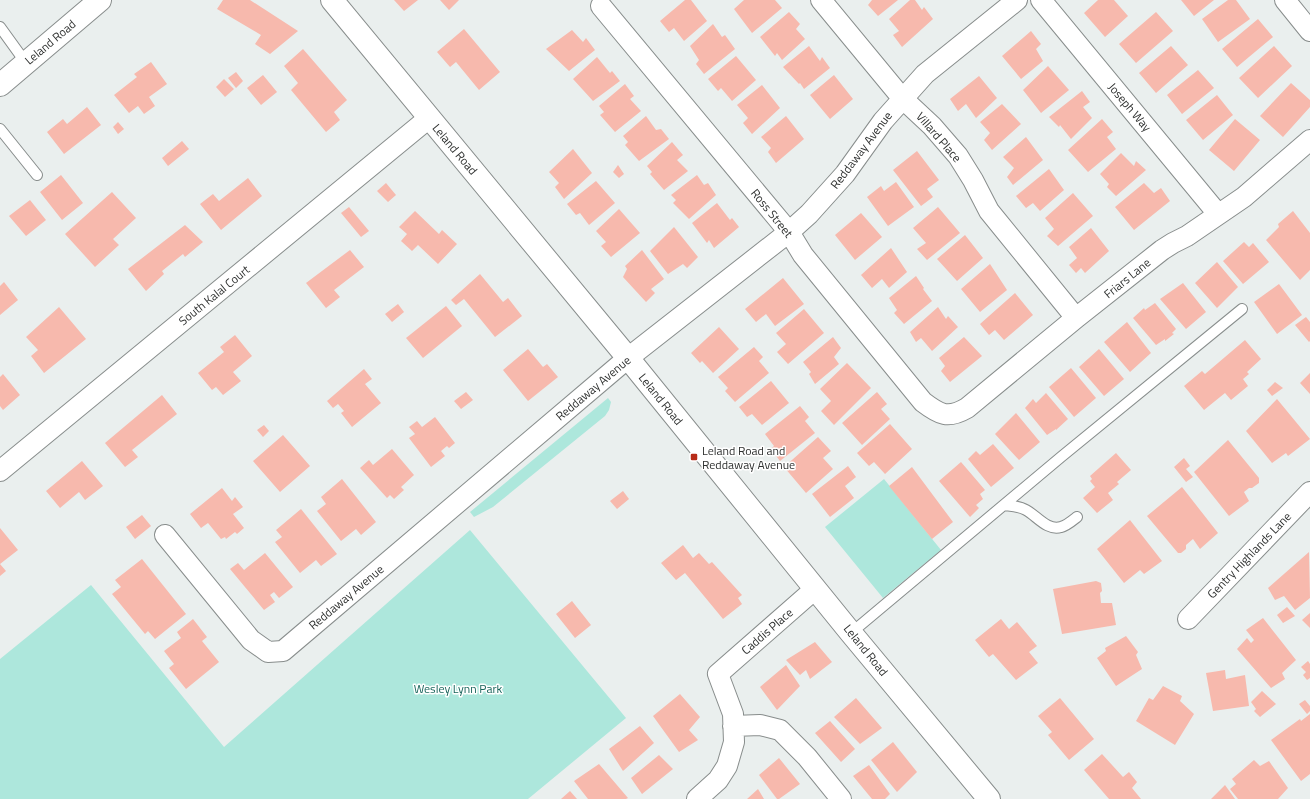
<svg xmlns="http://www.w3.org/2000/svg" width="1310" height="799" font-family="'Titillium Web',sans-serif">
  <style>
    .green { fill: #ade7dc }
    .building { fill: #f7b9ad }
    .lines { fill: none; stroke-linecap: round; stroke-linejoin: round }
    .service-casing { stroke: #888d8c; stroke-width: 12 }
    .minor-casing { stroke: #888d8c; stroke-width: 22 }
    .tertiary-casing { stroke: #888d8c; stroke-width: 24 }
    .service { stroke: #fff; stroke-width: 10 }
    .minor { stroke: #fff; stroke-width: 20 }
    .tertiary { stroke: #fff; stroke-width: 22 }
    .poi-dot { fill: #b72b18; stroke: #fff; stroke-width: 1.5 }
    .labels { text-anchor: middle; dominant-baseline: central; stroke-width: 3; stroke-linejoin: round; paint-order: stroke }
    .street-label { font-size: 12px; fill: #2f3130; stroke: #fff }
    .poi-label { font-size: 12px; fill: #2f3130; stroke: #fff; text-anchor: start }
    .park-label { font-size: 12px; fill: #17645a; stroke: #fff }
  </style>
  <rect width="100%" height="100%" fill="#eaefee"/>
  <path class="green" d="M608 398 611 402 609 410 605 416 493 507 474 517 470 512Z
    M884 479 941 550 883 598 825 527Z
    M470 530 626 718 528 799H0V659L91 585 224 747Z"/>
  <path class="building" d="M223 0H250L298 31 270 54 255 44 261 35 217 9Z
    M394 0H418L404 11Z
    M440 0H459L449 10Z
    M685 0H691L707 21 684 41 674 28 669 32 660 21Z
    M744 0H775L782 8 752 33 734 9Z
    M872 0H898L878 16 868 5Z
    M910 0H915L922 10 924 7 933 19 902 47 893 35 899 31 889 19Z
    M1098 0H1114L1128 16 1105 37 1084 13Z
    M1181 0H1214L1194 16Z
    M1228 0H1236L1250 19 1218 42 1202 19Z
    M789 12 800 24 796 29 805 39 782 60 777 53 775 56 760 37Z
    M1156 12 1173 31 1136 63 1119 44Z
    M1258 19 1273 37 1237 67 1222 49Z
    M713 24 722 37 725 35 735 49 704 74 696 64 699 60 690 46Z
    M464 29 500 72 479 90 456 62 450 67 437 52Z
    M572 30 583 42 586 38 595 50 569 71 546 49Z
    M1031 31 1041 44 1036 49 1043 61 1021 79 1002 56Z
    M809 46 820 61 822 57 830 68 804 89 800 83 799 84 783 67Z
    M1171 46 1188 65 1156 93 1139 73Z
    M1274 46 1292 66 1258 98 1239 78Z
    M303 49 347 100 334 112 340 120 326 132 291 90 298 83 284 66Z
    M736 56 756 80 732 101 721 88 718 91 708 79Z
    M597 57 610 73 612 71 620 81 593 101 573 79Z
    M151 62 167 84 149 97 155 106 144 114 138 106 129 113 114 95 137 77 134 74Z
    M1048 66 1069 90 1041 113 1023 90Z
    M1198 70 1214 88 1182 114 1167 95Z
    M236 72 243 81 236 88 228 78Z
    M263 75 277 92 261 105 247 88Z
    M834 75 853 99 830 119 810 95Z
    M979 76 997 98 976 118 966 104 958 111 950 99Z
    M224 79 234 89 225 97 216 87Z
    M1291 83 1310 100V107L1283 137 1260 116Z
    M625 84 634 96 630 99 641 111 615 132 600 115 604 112 599 106Z
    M762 85 780 108 752 134 743 123 748 118 737 105Z
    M1082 91 1090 102 1083 107 1092 118 1071 139 1060 125 1059 127 1049 117Z
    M1217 95 1233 115 1203 140 1186 120Z
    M1002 104 1021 124 992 150 984 140 990 133 980 122Z
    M87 107 101 125 64 154 47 132 63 119 67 124Z
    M646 116 656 130 661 129 669 139 639 161 625 145 628 142 623 136Z
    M786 116 804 139 776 163 768 152 771 148 761 137Z
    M1102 119 1113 132 1107 137 1116 149 1088 172 1068 150Z
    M1235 119 1260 140 1234 171 1209 150Z
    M118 122 124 129 118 134 113 127Z
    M1026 137 1043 160 1013 185 1007 177 1014 168 1003 157Z
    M182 141 189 149 168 166 162 158Z
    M672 142 683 155 677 160 688 171 664 190 650 174 652 172 647 166Z
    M573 149 592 173 564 199 555 187 559 183 549 172Z
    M917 151 939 180 927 189 933 197 921 206 893 170Z
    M1121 153 1134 166 1136 161 1146 170 1116 196 1107 187 1109 184 1100 174Z
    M618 165 624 174 619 178 613 172Z
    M1049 169 1064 190 1040 211 1033 203 1026 208 1016 196Z
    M61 175 83 203 62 220 40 192Z
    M697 175 704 185 708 183 716 195 689 219 673 203 676 200 671 195Z
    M248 178 262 196 221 230 200 204 213 194 219 201Z
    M596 181 615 203 589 225 580 213 576 215 567 204Z
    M896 182 914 207 888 226 867 197 881 186 884 191Z
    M386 183 396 195 388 202 377 191Z
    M1144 183 1154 193 1161 188 1170 201 1134 230 1115 207Z
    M112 192 136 218 113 239 119 245 95 267 65 234Z
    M1073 193 1093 216 1058 246 1047 236 1054 229 1045 218Z
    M30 200 46 220 26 236 9 216Z
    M717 203 730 220 732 218 739 227 714 248 709 240 707 243 692 223Z
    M349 207 369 231 361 237 341 213Z
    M938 207 960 233 927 260 917 249 926 243 913 228Z
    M619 209 640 233 611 257 601 246 606 242 596 231Z
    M415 211 439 234 442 230 457 244 438 264 418 245 412 251 401 241 407 234 399 227Z
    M1293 211 1310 233V270L1300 280 1266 240 1279 227 1278 224Z
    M861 213 882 237 855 260 835 235Z
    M185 225 203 242 185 257 183 254 162 271 164 274 146 291 128 269Z
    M674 227 698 257 687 268 683 264 668 274 650 251Z
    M1091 228 1109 251 1085 273 1081 268 1076 273 1069 265 1077 258 1069 247Z
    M965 235 983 258 957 281 937 259Z
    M1244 242 1249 247 1253 243 1269 262 1243 284 1223 261Z
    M891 248 907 272 889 288 882 279 872 288 861 275Z
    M350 250 364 267 334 290 340 297 326 308 306 283Z
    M642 250 664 279 651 289 655 293 646 302 623 277 627 269 625 266Z
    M1217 262 1238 287 1217 308 1195 283Z
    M990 264 1007 290 980 312 961 289Z
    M480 274 503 302 508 298 522 316 495 337 464 299 456 305 451 300Z
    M916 276 924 288 923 289 932 301 904 324 894 313 897 310 889 298Z
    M783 278 804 304 775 326 766 314 756 322 745 309Z
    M4 282 18 300 0 315V286Z
    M1183 283 1206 312 1186 329 1160 299Z
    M1279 284 1302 315 1277 334 1254 302Z
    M1015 293 1033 315 1004 340 995 330 989 335 980 324Z
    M1155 303 1176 329 1172 333 1174 334 1165 341V339L1156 345 1133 318 1144 308 1145 310Z
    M398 304 404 312 392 322 385 314Z
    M446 306 462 326 423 358 406 338Z
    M59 307 86 339 44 373 31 356 38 350 26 337Z
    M938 307 946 319 948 316 958 327 932 351 921 338 916 342 910 332Z
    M804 309 824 333 788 364 777 352 786 344 776 333Z
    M1306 317 1310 322V341L1309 342 1295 325Z
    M1127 322 1151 353 1130 372 1104 342Z
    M719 327 739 349 713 373 702 361 700 363 691 353Z
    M235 335 252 356 233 372 241 381 223 395 216 387 212 390 198 373 224 352 220 347Z
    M833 337 841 348 834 357 839 364 815 384 809 374 811 372 803 362Z
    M964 337 982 356 950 382 941 371 945 366 939 358Z
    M1245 340 1261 359 1247 372 1249 374 1243 379 1248 386 1231 400 1225 393 1204 410 1184 386 1202 371 1205 374Z
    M754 347 763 357 759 361 769 373 735 402 725 391 728 388 718 377Z
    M528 349 543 367 547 364 558 377 528 401 503 370Z
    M1099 349 1124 379 1104 396 1079 367Z
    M847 363 871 388 834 425 821 411 831 401 820 389Z
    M1071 368 1096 398 1074 417 1049 387Z
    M364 369 372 379 365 384 381 403 352 427 341 413 344 411 338 404 333 408 327 401Z
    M1310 373V394L1300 383Z
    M3 374 20 395 3 410 0 406V377Z
    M771 381 789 403 762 425 752 414 747 417 739 407Z
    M1275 382 1283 388 1272 396 1267 390Z
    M466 392 473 400 461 409 454 401Z
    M877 392 887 404 881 409 890 419 862 445 842 423Z
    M1046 393 1068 419 1056 430V429L1047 435 1025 408 1033 399 1036 403Z
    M162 395 177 414 132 450 138 457 125 467 105 443Z
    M1277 399 1310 439 1288 456 1286 453 1272 463 1246 431Z
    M800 406 809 417 805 421 815 433 780 461 771 449 774 446 765 434Z
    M1016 413 1040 442 1019 460 995 434Z
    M435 417 455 443 449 448 447 446 441 451 445 456 431 467 409 438 415 434 409 427 417 421 422 427Z
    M890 424 912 449 885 474 874 462 869 466 857 453Z
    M264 425 269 431 263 437 257 430Z
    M283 435 310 466 280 492 253 461Z
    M818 437 831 451 823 458 833 469 806 493 784 467Z
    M1228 440 1259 478V483L1252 488H1249L1244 492 1249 501 1229 516 1194 472Z
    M993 444 1014 468 991 487 968 459 976 451 980 455Z
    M392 449 414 475 401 487 404 490 394 499 390 495 387 498 360 468 369 460 373 465Z
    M1116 453 1131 470 1117 482 1119 484 1108 493 1113 500 1097 513 1083 498 1095 487 1090 481 1092 479 1090 476Z
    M1184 458 1190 466 1186 469 1193 477 1186 482 1174 467Z
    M82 461 103 486 85 500 79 492 60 508 46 491Z
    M961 462 985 490 980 494 983 499 976 505 979 508 970 517 939 481Z
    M848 466 856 477 845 486 854 498 830 517 812 494Z
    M912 467 953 522 932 539 889 486Z
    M342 479 376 522 361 535 356 529 341 541 317 511 326 504 321 497Z
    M1182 487 1218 533 1200 549 1193 539 1186 545V549L1181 553H1178L1147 516Z
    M222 488 232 501 235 497 243 507 233 514 244 528 237 534 235 532 226 539 225 537 221 539 208 523 201 528 190 514Z
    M623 491 629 499 617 509 610 501Z
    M301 509 337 554 321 566 316 560 300 573 275 542 282 537 276 530Z
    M142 515 151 526 135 539 126 527Z
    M1130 520 1162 561 1144 574 1140 570 1124 583 1097 549Z
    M0 528 18 550 0 564 6 571 0 576Z
    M683 545 693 558 699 553 709 564 712 562 742 595 738 598 742 604 723 619 685 573 676 580 661 563Z
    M1309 552 1310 598 1295 610 1284 596 1275 600 1268 588Z
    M265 553 293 587 279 598 274 592 270 595 275 602 264 610 230 569 238 563 244 570Z
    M142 559 186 614 155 639 148 631 145 634 112 594 121 587 115 580Z
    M1096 581 1101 583 1102 591 1100 593 1101 603H1112L1116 625 1062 634 1053 589Z
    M572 601 591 625 575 638 556 614Z
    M1287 607 1295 616 1283 623 1277 615Z
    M1310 613V628L1302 620Z
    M1263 618 1296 660 1282 673 1285 679 1271 688 1237 649 1247 638 1251 643 1254 640 1246 630Z
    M193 619 207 637 202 641 219 662 186 689 169 668 174 664 164 651 181 638 177 632Z
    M1001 619 1009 629 1017 622 1037 646 1029 652 1038 663 1016 680 993 654 989 657 975 640Z
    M1126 636 1138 652 1136 655 1142 669 1116 686 1097 658 1106 651 1105 648Z
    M815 642 832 662 810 679 806 670 800 675 786 660Z
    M1308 661 1310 664V678L1307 680 1303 675 1306 672 1301 667Z
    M786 665 800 686 777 710 760 687Z
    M1225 670 1226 679 1245 675 1249 706 1213 711 1206 673Z
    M1163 686 1182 696 1180 701 1194 714 1175 745 1136 721 1149 698 1153 700Z
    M1262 691 1276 704 1260 717 1254 711 1256 709 1251 702Z
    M680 694 700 717 689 730 698 740 679 752 653 716Z
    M856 698 882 728 860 744 834 717Z
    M1060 698 1094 739 1069 760 1048 735 1052 732 1038 716Z
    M1305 700 1310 706V711L1307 714 1299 704Z
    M1310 714V774L1301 781 1271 740 1300 719 1301 721Z
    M830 721 855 749 841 762 815 733Z
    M640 726 654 743 623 771 609 749Z
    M893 742 917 772 897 792 871 760Z
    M1102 754 1123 777 1129 772 1137 782 1132 788 1141 799H1109L1084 770Z
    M659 755 673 769 642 794 631 778Z
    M779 758 800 784 779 799H777L759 775Z
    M1254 760 1260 766 1269 761 1288 788 1278 799H1238L1230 789 1236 784 1232 779Z
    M599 764 628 798 626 799H588L574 781Z
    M869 765 890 794 885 799H872L853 776Z
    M1225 785 1235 799H1211Z
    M758 789 764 799H747Z
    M570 791 577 799H561Z"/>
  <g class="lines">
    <defs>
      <path id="service" d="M0 27 26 63
        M0 129 37 175
        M1004 505C1012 506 1019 506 1026 510 1037 516 1047 531 1061 527 1066 526 1072 521 1077 517
        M851 633 1061 457 1242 309"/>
      <path id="minor" d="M821 0 902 98 932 126 958 156 973 180 989 211 1076 318
        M1041 0 1218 214
        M1285 0 1310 31
        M601 6 789 232 803 255 923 402C940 415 948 419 967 408L1076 318 1162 250 1173 243 1187 236 1244 197 1310 140
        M0 471 429 118
        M165 535 251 640 268 652 283 651 628 358 789 232 809 214 845 174 883 121 925 74 1017 0
        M1188 619 1310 492
        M733 726 760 725 780 730 807 757 841 799
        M697 799 718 780 727 766 734 742 733 714 718 674 815 589"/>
      <path id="tertiary" d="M332 0 628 358 851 633 989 799
        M0 85 100 0"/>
    </defs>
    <use href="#service" class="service-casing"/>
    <use href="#minor" class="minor-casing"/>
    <use href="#tertiary" class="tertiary-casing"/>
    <use href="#service" class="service"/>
    <use href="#minor" class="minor"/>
    <use href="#tertiary" class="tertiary"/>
  </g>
  <rect class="poi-dot" x="690" y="453" width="8" height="8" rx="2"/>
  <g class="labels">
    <g class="street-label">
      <text transform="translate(50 42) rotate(-40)">Leland Road</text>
      <text transform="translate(1130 107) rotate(50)">Joseph Way</text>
      <text transform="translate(939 137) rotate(49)">Villard Place</text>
      <text transform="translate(455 149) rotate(50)">Leland Road</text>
      <text transform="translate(861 150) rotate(-53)">Reddaway Avenue</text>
      <text transform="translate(772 213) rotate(51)">Ross Street</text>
      <text transform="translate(1127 278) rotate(-39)">Friars Lane</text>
      <text transform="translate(214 295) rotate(-39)">South Kalal Court</text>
      <text transform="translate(593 388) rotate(-40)">Reddaway Avenue</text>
      <text transform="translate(661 399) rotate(51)">Leland Road</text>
      <text transform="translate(1249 555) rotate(-46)">Gentry Highlands Lane</text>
      <text transform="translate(346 597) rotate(-40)">Reddaway Avenue</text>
      <text transform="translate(767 631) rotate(-41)">Caddis Place</text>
      <text transform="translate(866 650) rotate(51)">Leland Road</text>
    </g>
    <g class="poi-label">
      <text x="702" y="450">Leland Road and<tspan x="702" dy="14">Reddaway Avenue</tspan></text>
    </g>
    <g class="park-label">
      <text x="458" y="688">Wesley Lynn Park</text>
    </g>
  </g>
</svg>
